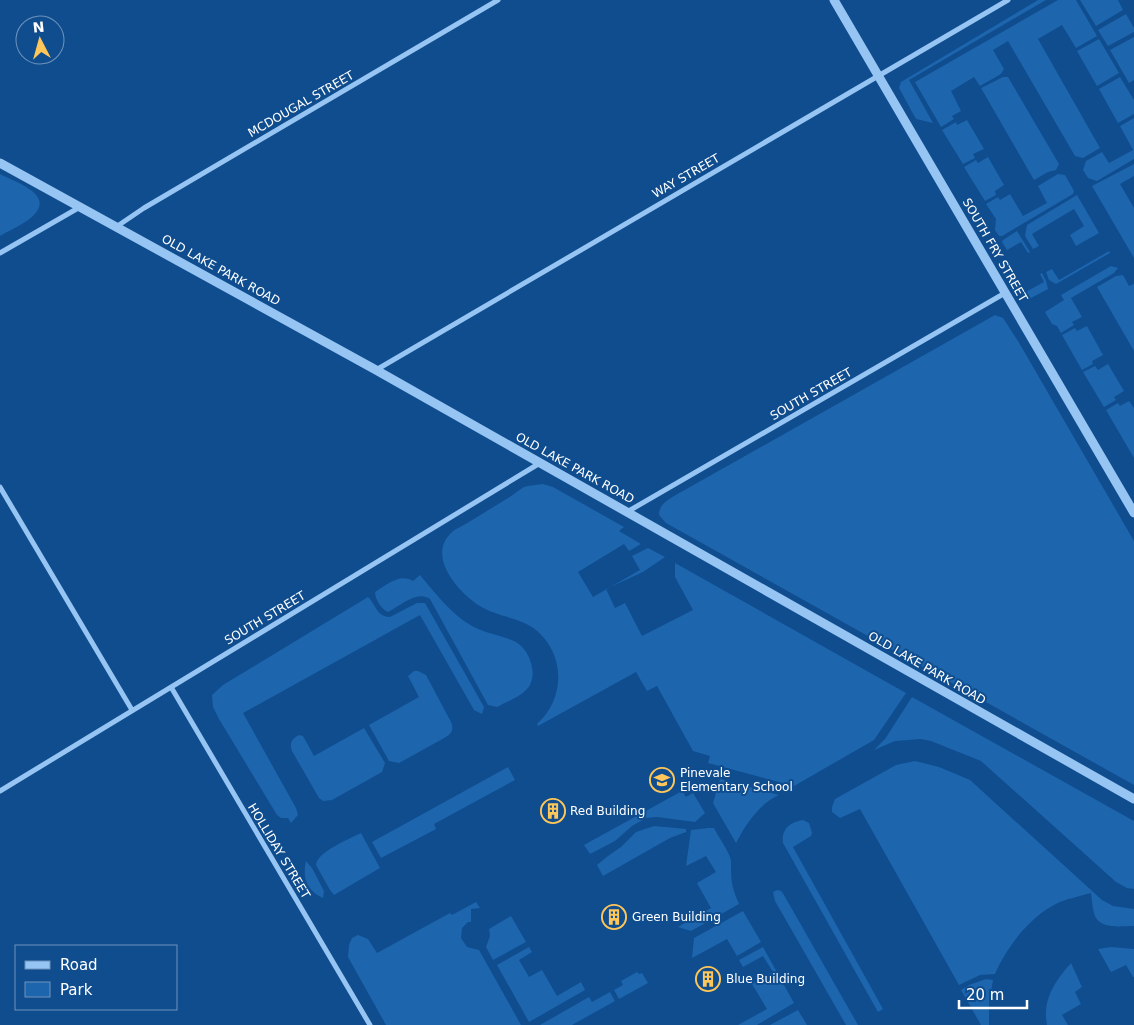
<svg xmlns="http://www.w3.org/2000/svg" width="1134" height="1025" font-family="'DejaVu Sans',sans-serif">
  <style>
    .green { fill: #1d65ad }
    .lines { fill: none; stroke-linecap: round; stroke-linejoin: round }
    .minor { stroke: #97c5f3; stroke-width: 5 }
    .tertiary { stroke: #97c5f3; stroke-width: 9 }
    .labels { text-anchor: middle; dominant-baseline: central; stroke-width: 4; stroke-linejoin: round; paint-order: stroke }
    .street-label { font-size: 12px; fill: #fff; stroke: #0f4d8f }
    .poi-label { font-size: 12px; fill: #fff; stroke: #0f4d8f; text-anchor: start }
  </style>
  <rect width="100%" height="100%" fill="#0f4d8f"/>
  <path class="green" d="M1038 0H1046L909 80 933 123 916 119 899 88 901 82Z
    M1058 0H1076L1097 36 1076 48 1062 25 1038 39 1100 148 1083 158 1075 156 1008 41 993 50 1004 69 1001 74 980 86 974 77 951 91 961 111 952 116 954 119 941 127 915 82Z
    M1080 0H1118L1123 10 1096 26Z
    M1126 14 1134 28V32L1108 46 1098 30Z
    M1134 37V80L1129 83 1110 50Z
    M1099 39 1119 73 1097 86 1077 51Z
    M1003 77H1008L1059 164 1056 170 1048 172 1034 180 981 88Z
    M1120 77 1134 100V114L1118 123 1099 89Z
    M1134 118V159L1097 181 1088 178 1083 170 1086 161 1102 152 1109 163 1133 150 1120 126Z
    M967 120 984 149 973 154 975 158 963 164 942 130 956 122 957 125Z
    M988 157 1004 185 995 191 996 195 985 201 964 167 976 160 978 163Z
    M1134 164V176L1120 184 1134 208V258L1092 186Z
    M0 174C10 179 23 184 32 191 57 211 14 228 0 236Z
    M1058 174 1065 175 1074 191 1073 194 1002 236H999L995 230 996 219 986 204 998 197 1000 200 1010 194 1023 216 1047 203 1038 186Z
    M1077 195 1099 233 1076 246 1070 235 1084 226 1074 209 1032 234 1039 246 1033 249 1025 236 1027 225Z
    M1017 231 1030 252 1028 253 1021 242 1007 250 1002 242 1003 240Z
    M1109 251 1110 253 1056 284 1049 280 1046 272 1052 269 1059 280Z
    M1111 266 1118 268 1114 273 1071 298 1082 317 1072 322 1074 325 1061 333 1057 326 1052 324 1045 312 1064 300 1061 295Z
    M1042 273 1046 281 1048 289 1029 299 1021 298 1022 294 1044 282 1040 274Z
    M1123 275 1129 286 1134 284V351L1097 287 1116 276Z
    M995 315 1003 318 1018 341 1134 541V785L666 523 659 515C659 505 666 501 674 496Z
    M1087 326 1103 355 1092 361 1093 364 1082 370 1062 335 1075 328 1077 331Z
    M1108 364 1124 391 1114 397 1116 400 1104 407 1083 372 1095 366 1098 370Z
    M1129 401 1134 408V458L1106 410 1118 403 1120 406Z
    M543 484 553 487 624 527 619 531 641 544 629 551 624 544 578 572 593 597 640 570 632 556 648 548 665 557 643 572 606 589 615 608 625 603 642 636 693 610 675 577V563L906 693 874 740 794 786 708 763 710 756 693 751 657 686 647 691 636 672 538 726 537 724C565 699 566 655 536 630 520 617 497 617 480 606 460 594 427 558 450 534 454 529 463 526 469 522 482 514 495 506 508 498 513 495 519 490 524 487 530 485 537 485 543 484Z
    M420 575C436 594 451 614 472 626 486 634 502 635 516 642 530 650 539 676 527 689 520 697 506 702 497 707L488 705 430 599C417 590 400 606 388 612 381 609 375 599 375 592 387 585 399 573 413 581Z
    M368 597C376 605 377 617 390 617L417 603H425L484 707 482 714 474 710 420 615 243 713 296 808 298 815 291 823 288 818H281L277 815 219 719 213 707 212 695 223 685Z
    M414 671H418L426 675 451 722C454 729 452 733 446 737L399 763 389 761 369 725 419 697 408 676Z
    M912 697 1134 821V889L1127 888 1116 882 981 761 931 741 921 739 895 741 874 750 885 739Z
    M364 728 385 763 382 772 332 800 323 801 319 798 292 751C289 744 292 738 299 735L303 736 314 756Z
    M915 761 939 767 970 780 1102 900 1113 906 1134 909V926C1121 926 1098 930 1094 913 1092 907 1092 899 1091 893 1081 896 1070 898 1060 902 1032 914 1007 946 995 974L980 975 959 985 860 809 840 818 832 812V807L835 799 896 765Z
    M508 767 515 780 434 824 436 829 381 858 372 842Z
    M720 779 779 795C759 804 746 824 736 843L713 803Z
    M682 791 686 797 693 793 705 813 695 822 657 817 646 818 632 826 615 841 590 854 584 845Z
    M803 820 809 823 812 833 811 836 793 847 883 1009 878 1012 783 843C781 830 789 822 803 820Z
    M654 826 686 829V832L670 838 603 876 597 865 608 856 621 847 636 832Z
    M708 828H714C717 835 731 854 731 861 731 880 731 885 739 904L691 931 678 927 711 908 697 883 716 872 706 856 686 866 691 830Z
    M361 833 380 868 334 895 330 890 316 865C317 852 349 839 361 833Z
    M306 861 312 868 324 891 323 898C307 891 302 878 306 861Z
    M777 890 781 891 784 895 858 1025H846L775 901 773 892Z
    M476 902 480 908 471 909V922H468L462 928 461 938 467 947 479 950 521 1025H386L348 957 349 945 352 938 358 935 368 939 377 953 450 913 452 915Z
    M743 911 761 942 737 956 727 939 692 958 694 938Z
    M511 916 526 942 493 960 486 947 490 936 489 929Z
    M529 947 532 952 519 960 529 977 542 970 557 996 581 982 585 990 529 1022 497 965Z
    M763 947 794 1003 757 1025H738L767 1009 752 984 773 972 763 956 743 967 739 960Z
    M1111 947 1134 949V977H1133L1126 965 1111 972 1098 949Z
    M1071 963 1082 987 1075 992 1081 1004 1062 1015 1068 1025H1047C1042 1000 1055 981 1071 963Z
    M637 972 639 974 642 973 648 983 619 999 614 990 623 985 621 981Z
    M986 979 993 980 989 1004V1025H981L961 990 969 985Z
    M610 992 615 1001 572 1025H540L589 997 592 1002Z
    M798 1010 807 1025H770Z"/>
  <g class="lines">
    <path class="minor" d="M116 227 144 208 498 0
      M0 253 80 207
      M376 370 1008 0
      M0 487 132 710
      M627 512 1005 293
      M171 687 370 1025
      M0 791 540 463"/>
    <path class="tertiary" d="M834 0 1134 513
      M0 163 376 370 1134 799"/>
  </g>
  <defs>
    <symbol id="school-ring" viewBox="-11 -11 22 22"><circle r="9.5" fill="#0f4d8f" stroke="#ffc759" stroke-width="1.5"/><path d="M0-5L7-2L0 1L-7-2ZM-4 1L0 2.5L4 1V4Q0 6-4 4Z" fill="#ffc759"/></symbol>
    <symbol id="building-ring" viewBox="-11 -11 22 22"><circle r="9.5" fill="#0f4d8f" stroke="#ffc759" stroke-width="1.5"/><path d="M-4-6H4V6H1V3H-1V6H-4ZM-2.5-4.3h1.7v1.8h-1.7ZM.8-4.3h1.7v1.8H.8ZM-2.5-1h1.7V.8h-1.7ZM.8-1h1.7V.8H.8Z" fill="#ffc759"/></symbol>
  </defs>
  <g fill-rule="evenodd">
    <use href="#school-ring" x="648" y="766" width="28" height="28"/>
    <use href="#building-ring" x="539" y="797" width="28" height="28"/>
    <use href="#building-ring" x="600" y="903" width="28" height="28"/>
    <use href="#building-ring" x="694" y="965" width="28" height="28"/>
  </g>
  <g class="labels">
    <g class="street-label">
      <text transform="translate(301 104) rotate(-30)">MCDOUGAL STREET</text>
      <text transform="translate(686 176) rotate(-30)">WAY STREET</text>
      <text transform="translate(995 250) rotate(60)">SOUTH FRY STREET</text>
      <text transform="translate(221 270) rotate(29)">OLD LAKE PARK ROAD</text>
      <text transform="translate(811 394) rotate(-30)">SOUTH STREET</text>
      <text transform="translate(575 468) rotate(29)">OLD LAKE PARK ROAD</text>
      <text transform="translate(265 618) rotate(-31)">SOUTH STREET</text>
      <text transform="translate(927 668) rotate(30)">OLD LAKE PARK ROAD</text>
      <text transform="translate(279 851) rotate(59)">HOLLIDAY STREET</text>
    </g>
    <g class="poi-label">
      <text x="680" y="773">Pinevale<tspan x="680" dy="14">Elementary School</tspan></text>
      <text x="570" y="811">Red Building</text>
      <text x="632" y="917">Green Building</text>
      <text x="726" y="979">Blue Building</text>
    </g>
  </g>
  <rect x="15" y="945" width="162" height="65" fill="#0f4d8f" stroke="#6f94bc"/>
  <rect x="25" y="961" width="25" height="8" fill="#97c5f3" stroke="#6f94bc"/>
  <text x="60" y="970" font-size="15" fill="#ffffff">Road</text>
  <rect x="25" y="982" width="25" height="15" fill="#1d65ad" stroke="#6f94bc"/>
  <text x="60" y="995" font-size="15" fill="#ffffff">Park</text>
  <g transform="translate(40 40) rotate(354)"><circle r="24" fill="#0f4d8f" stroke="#6f94bc"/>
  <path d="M0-4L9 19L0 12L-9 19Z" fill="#ffc759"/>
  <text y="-8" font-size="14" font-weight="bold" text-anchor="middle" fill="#ffffff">N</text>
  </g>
  <path d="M959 1000v8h68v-8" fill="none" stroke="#ffffff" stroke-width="2.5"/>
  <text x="966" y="1000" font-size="15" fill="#ffffff" stroke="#0f4d8f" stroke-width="4" paint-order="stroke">20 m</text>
</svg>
